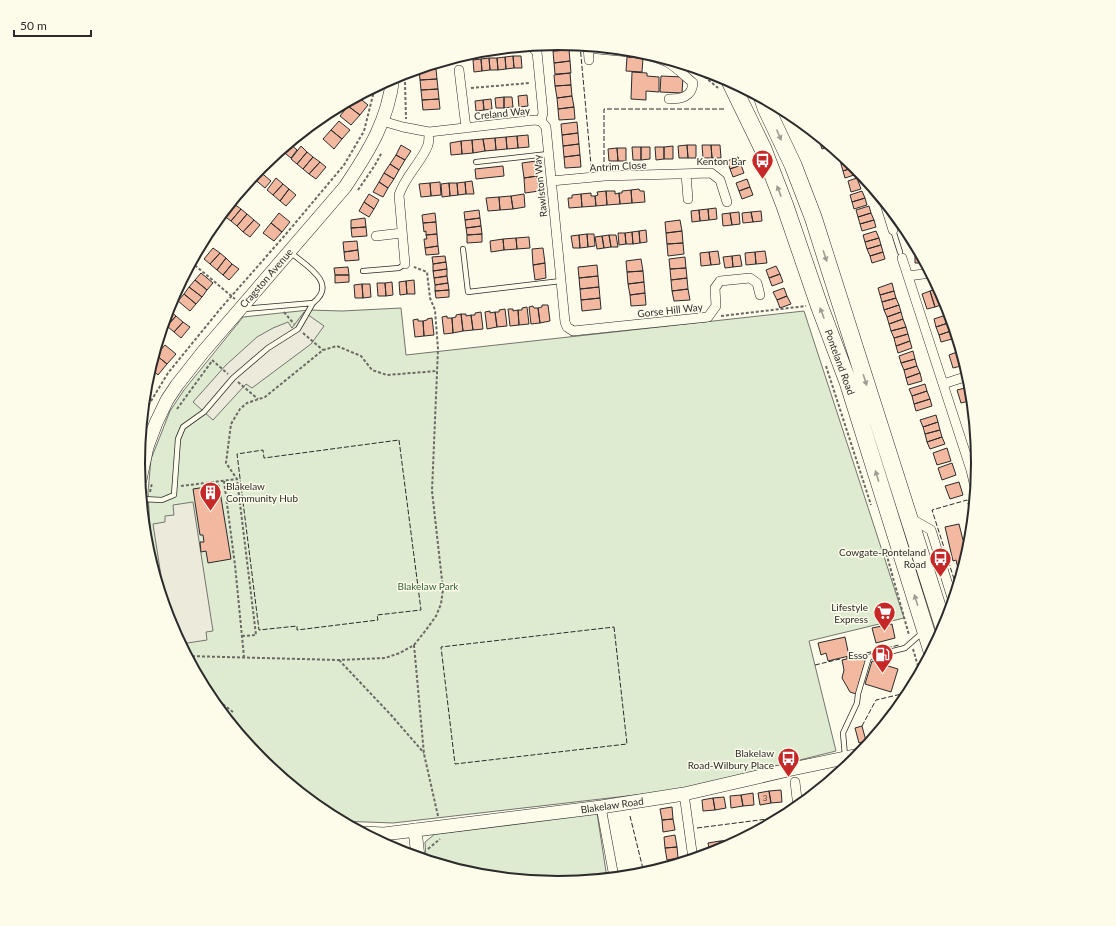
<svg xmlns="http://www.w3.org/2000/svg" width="1116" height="926" font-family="Lato,sans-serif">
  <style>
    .green { fill: #deebd1; stroke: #74746e }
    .parking { fill: #eceadb; stroke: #74746e }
    .building { fill: #f2b8a0; stroke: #2b2b2b }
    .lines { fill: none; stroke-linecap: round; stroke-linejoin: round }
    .lane-casing { stroke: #2b2b2b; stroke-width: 6 }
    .street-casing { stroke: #2b2b2b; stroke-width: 10 }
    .secondary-casing { stroke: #2b2b2b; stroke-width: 14 }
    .highway-casing { stroke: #2b2b2b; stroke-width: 18 }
    .path { stroke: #6a6964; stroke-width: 2; stroke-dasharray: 3 2; stroke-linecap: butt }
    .lane { stroke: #fdfbea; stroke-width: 4.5 }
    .street { stroke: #fdfbea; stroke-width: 9 }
    .secondary { stroke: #fdfbea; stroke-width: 13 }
    .highway { stroke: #fdfbea; stroke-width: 17 }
    .fence { stroke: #2b2b2b; stroke-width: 1; stroke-dasharray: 5 2; stroke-linecap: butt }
    .oneway { fill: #9e9d94 }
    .labels { text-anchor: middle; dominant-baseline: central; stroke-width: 3; stroke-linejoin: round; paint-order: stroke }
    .number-label { font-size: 8px; fill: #5d4e48 }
    .street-label { font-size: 10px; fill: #2b2b2b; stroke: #fdfbea }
    .poi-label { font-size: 10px; fill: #2b2b2b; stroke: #fdfbea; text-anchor: end }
    .park-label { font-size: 10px; fill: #34623c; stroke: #fdfbea }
    .rim { fill: none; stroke: #2b2b2b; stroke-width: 2 }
  </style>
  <rect width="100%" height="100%" fill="#fdfbea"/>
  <path class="green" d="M401 308 406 355 804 311 904 618 809 641 836 751 679 790 393 823 340 821 324 812 261 760 209 696 170 624 152 564 148 492 151 459 159 439 170 411 184 390 243 317 309 310 342 311Z
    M597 813 607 878 558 883 476 875 426 860 425 842 435 834Z"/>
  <path class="parking" d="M304 312 324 326 311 344 252 388 246 384 213 420 193 402 226 365 257 337 273 328 288 322 292 328Z
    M193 502 213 631 206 632 207 640 181 644 170 624 167 615 153 524 165 522V516L174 515 173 505Z"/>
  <path class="building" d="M558 43 568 44 569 50 553 51 552 44Z
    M569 50 570 61 554 63 553 51Z
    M513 56H521L522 68H514Z
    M513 56 514 68 506 69 505 57Z
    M505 57 506 69 498 70 497 58Z
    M627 57 643 58 642 72 626 71Z
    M489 58H497L498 70H490Z
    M489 58 490 70 482 71 481 59Z
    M481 59 482 71 474 72 473 60Z
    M570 61 571 73 555 74 554 63Z
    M436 69 437 79 420 80 419 70Z
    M632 72 647 73V76L659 77V92L646 91V100L631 99Z
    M570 73 571 85 555 86 554 75Z
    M661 76 683 77 682 93 660 92Z
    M437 79 438 89 421 90 420 80Z
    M571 85 572 96 557 98 555 86Z
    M438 89 439 99 422 100 421 90Z
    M527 95 528 106 519 107 518 96Z
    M357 96 368 105 360 115 348 106Z
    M572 96 574 107 558 109 557 98Z
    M504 97V108H496L495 98Z
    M504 97H512L513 107 504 108Z
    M439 99 440 109 423 110 422 100Z
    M491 99 492 109 484 110 483 100Z
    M483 100 484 110 476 111 475 101Z
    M348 106 360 115 351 125 340 116Z
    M574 107 575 119 559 120 558 109Z
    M339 121 350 130 342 139 331 130Z
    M577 122 578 133 562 135 561 124Z
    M331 130 342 139 334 149 323 139Z
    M578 133 579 144 563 146 562 135Z
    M528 135 529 147 518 148 517 136Z
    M517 136 518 148 507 149 506 137Z
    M818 136 831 146 822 149Z
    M506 137 507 149 496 150 495 138Z
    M495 138 496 150 485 151 483 139Z
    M483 139 485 151 473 153 472 140Z
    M472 140 473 153 462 154 461 141Z
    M461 141 462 154 451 155 450 143Z
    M289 143 297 150 291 158 281 150Z
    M579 144 580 155 564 157 563 146Z
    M401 145 411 151 405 160 396 155Z
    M687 145 688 158H679L678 146Z
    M687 145H696V158H688Z
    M702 145H711L712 158H703Z
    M711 145H720L721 158H712Z
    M301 146 307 152 297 164 291 159Z
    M673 146V159H664V147Z
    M632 147H641V160H633Z
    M641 147H650V159L641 160Z
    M655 147H664V159L656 160Z
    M617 148 618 161H609L608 149Z
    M617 148H626V161H618Z
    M307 152 313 157 303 169 297 164Z
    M396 155 405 160 399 170 390 164Z
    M580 155 581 167 565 168 564 157Z
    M843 156 849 161 841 164 839 157Z
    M313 157 320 162 309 174 303 169Z
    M738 157 741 165 730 169 727 161Z
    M536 161 537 176 524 178 522 163Z
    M849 161 855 167 843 171 841 164Z
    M320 162 326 167 316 179 309 174Z
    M390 164 399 170 394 179 384 173Z
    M741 165 744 173 733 177 730 169Z
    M503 166 504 176 476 179 475 169Z
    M855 167 857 174 845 178 843 171Z
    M258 170 271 181 265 188 252 177Z
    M384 173 394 179 388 188 379 182Z
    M537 176 539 191 525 193 524 178Z
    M276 178 283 184 273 195 267 190Z
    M857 178 861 189 851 192 848 181Z
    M747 179 750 187 739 191 736 183Z
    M472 181 474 194H466L465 182Z
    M379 182 388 188 383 197 373 192Z
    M440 182 441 195 431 196 430 183Z
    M465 182 466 194 458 195 457 183Z
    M430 183 431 196 421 197 419 184Z
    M449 183 450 196 442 197 441 184Z
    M449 183H457L458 195 450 196Z
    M283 184 289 189 280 201 273 195Z
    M750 187 753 195 742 199 739 191Z
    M289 189 296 195 286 206 280 201Z
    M639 189 640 191H644L645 202 632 203 631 190Z
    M631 190 632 203 620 204 619 193H622V191Z
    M606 191H615V194L619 193 620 204 607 205Z
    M606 191 607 205 596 206 595 196 598 195 597 192Z
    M862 191 865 198 852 202 850 195Z
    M591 193V196H595L596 206 582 207 581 194Z
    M369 194 379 200 374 209 364 202Z
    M524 194 525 207 513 209 511 196Z
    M581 194 582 207 569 208 568 198H572V195Z
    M511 196 513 209 500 210 499 197Z
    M499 197 500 210 488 211 486 198Z
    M865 198 867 205 854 209 852 202Z
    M364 202 374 209 369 217 359 211Z
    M234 204 241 209 231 221 224 216Z
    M869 206 871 213 858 217 856 210Z
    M716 208 717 219 709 220 708 209Z
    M241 209 247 214 237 226 231 221Z
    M708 209 709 220 700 221 699 210Z
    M479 210 480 218 465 220 464 212Z
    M699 210 700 221 692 222 691 211Z
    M761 211 762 221 753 222 751 212Z
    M739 212 740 224 732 225 730 213Z
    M751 212 753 222 743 223 742 213Z
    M279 213 290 222 282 232 271 223Z
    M435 213 436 222 423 223 422 215Z
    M730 213 732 225 723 226 722 214Z
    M871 213 874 220 860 224 858 217Z
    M247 214 254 220 243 232 237 226Z
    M365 218 366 227 351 228V220Z
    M480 218 481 226 466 228 465 220Z
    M254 220 260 225 250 237 243 232Z
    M680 220 682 231 666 233 665 222Z
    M874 220 876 227 862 231 860 224Z
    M436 222 437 234 426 235V231L424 232 423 223Z
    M271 223 282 232 274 241 263 233Z
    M481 226 482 234 467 235 466 228Z
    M366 227 367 236 352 237 351 228Z
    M646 230 647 242 640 243 639 231Z
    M639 231 640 243 633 244 632 232Z
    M682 231 683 243 667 244 666 233Z
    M876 231 879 238 865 242 863 235Z
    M632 232 633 244H626L625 233Z
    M618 233H625L626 244 619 245Z
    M437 234 438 246 425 248 424 239H427L426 235Z
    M482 234V242L467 243V235Z
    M587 234H594L595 246 588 247Z
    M587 234 588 247 580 248 579 235Z
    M579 235 580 248H573L571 236Z
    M609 235H616L618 247H611Z
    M609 235 611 247 604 248 602 236Z
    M602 236 604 248 597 249 595 237Z
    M529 237 530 248 517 249 516 238Z
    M516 238 517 249 504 250 503 239Z
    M879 238 881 245 867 249 865 242Z
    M503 239 504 250 491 252 490 241Z
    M357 241 358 250 344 252 343 242Z
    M683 243 684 254 668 256 667 244Z
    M881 245 883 252 870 256 867 249Z
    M438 246 439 254 426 255 425 248Z
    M213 248 220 253 210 264 204 259Z
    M543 248 545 263 533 265 532 249Z
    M358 250 359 260 345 261 344 252Z
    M718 251 720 264 711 265 709 252Z
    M765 251 767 263 756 264 755 252Z
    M709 252 711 265 701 266 700 253Z
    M755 252 756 264 746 265 745 253Z
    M883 252 885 259 872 263 870 256Z
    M220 253 226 258 217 270 210 264Z
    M740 255 742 266 733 267 732 256Z
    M921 255 925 263H915V256Z
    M445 256 446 262 433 264 432 257Z
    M732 256 733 267 725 268 723 257Z
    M685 257 686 268 670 269 669 259Z
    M226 258 232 264 223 275 217 270Z
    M641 259 643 271 627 272 626 261Z
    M446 262 447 269 433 271V264Z
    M545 263 546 278 535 280 533 265Z
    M232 264 239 269 229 280 223 275Z
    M597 265 598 276 579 278 578 267Z
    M776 266 780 274 769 278 766 270Z
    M348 267 349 275H335L334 268Z
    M686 268 687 278 671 280 670 269Z
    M447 269V276L434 278 433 271Z
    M643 271 644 282 628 284 627 272Z
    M201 273 213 283 207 290 195 280Z
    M780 274 783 282 772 286 769 278Z
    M335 275H349V282L335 283Z
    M447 276 448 283 435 285 434 278Z
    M598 276 599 287 580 289 579 278Z
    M687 278 688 289 672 291 671 280Z
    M195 280 207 290 202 297 189 287Z
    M414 280 415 294H407L406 281Z
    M406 281 407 294 400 295 399 282Z
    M392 282 393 295 386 296 385 283Z
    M644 282 645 293 630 295 628 284Z
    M377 283H385L386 296H378Z
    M448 283 449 290 435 291V285Z
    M892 283 894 291 880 295 878 288Z
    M362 284 363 298H355L354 285Z
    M362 284H370L371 297 363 298Z
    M189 287 202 297 196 304 184 294Z
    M599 287 600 298 581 300 580 289Z
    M784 288 787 296 777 300 773 292Z
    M939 288 944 304 935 307 930 291Z
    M688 289 690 300 674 301 672 291Z
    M449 290V297L436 298 435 291Z
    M894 291 896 298 882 302 880 295Z
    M930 291 935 307 927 309 922 294Z
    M645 293 646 305 631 306 630 295Z
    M184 294 196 304 190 311 178 301Z
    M787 296 791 304 780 308 777 300Z
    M600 298 601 309 582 311 581 300Z
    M896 298 899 305 884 310 882 302Z
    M542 305H548L550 321 540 323 538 308 542 307Z
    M899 305 901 312 887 317 884 310Z
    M533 306 534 308H538L540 323 531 324 529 307Z
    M527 307 529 324 519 325 518 310H522V308Z
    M505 309 507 326 497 327 495 312H499V310Z
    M508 309H513V311L518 310 519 325 510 326Z
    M169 310 176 316 167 326 164 323 167 313Z
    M490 311V313L495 312 497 327 487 329 485 312Z
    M481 312 483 329 473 330 471 315H475V313Z
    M901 312 903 319 889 324 887 317Z
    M461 314 463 331 453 333 452 318 456 317V315Z
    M461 314H466V316L471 315 473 330 463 331Z
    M949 314 951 322 936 327 934 319Z
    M176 316 183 322 174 332 167 326Z
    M447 316V318H452L453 333 444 334 442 317Z
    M432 318 434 335 424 336 423 321 427 320V319Z
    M418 319V321H423L424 336 415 337 413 320Z
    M903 319 906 327 891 331 889 324Z
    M183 322 190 327 181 338 174 332Z
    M951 322 954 330 939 335 936 327Z
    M906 327 908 334 894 338 891 331Z
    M954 330 956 338 941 342 939 335Z
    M908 334 910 341 896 346 894 338Z
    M910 341 912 348 898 353 896 346Z
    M165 345 176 354 167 364 156 355Z
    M913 351 915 359 901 363 899 356Z
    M961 351 965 365 961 366 957 352Z
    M957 352 961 366 953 368 949 355Z
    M156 355 167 364 158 375 150 368 152 360Z
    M915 359 917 366 904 370 901 363Z
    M917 366 920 373 906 378 904 370Z
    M920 373 922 381 908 385 906 378Z
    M925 384 927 391 912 396 909 389Z
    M970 386 972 400 969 401 965 388Z
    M965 388 969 401 961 403 957 390Z
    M927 391 930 399 914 404 912 396Z
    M930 399 932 406 916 411 914 404Z
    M936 415 938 422 923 427 920 420Z
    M938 422 940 430 925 434 923 427Z
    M940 430 942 437 927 442 925 434Z
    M942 437 945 444 930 449 927 442Z
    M947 448 951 461 937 465 933 453Z
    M952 463 956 475 942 480 938 468Z
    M959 482 963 495 950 499 945 486Z
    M219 485 231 559 208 563 206 551 201 552 200 542H204L203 535H200L193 489Z
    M959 524 963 540 971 539 970 545 960 577 956 560 953 561 945 527Z
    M892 624 895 638 876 643 872 628Z
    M845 637 849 656 828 661 826 653 821 655 818 643Z
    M864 655 866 665H864L856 694 850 692 842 678 844 670 842 660Z
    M872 661 898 669 891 692 865 684Z
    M895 712 885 724 884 720 886 714Z
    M862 726 866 741 859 743 855 728Z
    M781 790 782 802 771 803 769 791Z
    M769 791 771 803 760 805 758 793Z
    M753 793 754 805 743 806 741 795Z
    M741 795 743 806 731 808 730 796Z
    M724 797 726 808 715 810 713 798Z
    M713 798 715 810 703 811 702 800Z
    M672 807 673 819 662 820 660 809Z
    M673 819 675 830 663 832 662 820Z
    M675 835 677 847 665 848 664 837Z
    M731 840 732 844 721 850 720 841Z
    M720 841 721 850 710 854 708 843Z
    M677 847 678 858 667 860 665 848Z"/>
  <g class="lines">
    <defs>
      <path id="lane" d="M476 162 548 154
        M893 230 900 252
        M463 249 468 292 561 281
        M363 271 399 268 405 264
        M244 309 313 303C339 283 305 265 290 252
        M142 499 162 500 174 495 178 439 183 427 204 412 233 378 268 348 298 329 313 303
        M845 756 843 733 857 703 858 694 869 657 905 648 922 633"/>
      <path id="street" d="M531 46 537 52 543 113 541 121 546 127 565 322 567 327 573 331 708 317 716 306 715 288 720 281 750 278 757 283 760 295
        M588 46 589 60
        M588 48C614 51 643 51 667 62 676 67 685 76 693 83 692 97 681 99 669 99
        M459 70 466 128
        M382 121 403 127 429 132 535 120 541 121
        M686 174 688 199
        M551 181 605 176 711 173 720 180 727 202
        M884 201 893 230
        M376 236 402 233
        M902 258 971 470 975 487
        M405 264 399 195C405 176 421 163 428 145 429 141 429 136 429 132
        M908 276 931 273
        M943 384 968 376
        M910 518 931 530 953 601
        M795 782 798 807
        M684 794 693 859
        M601 807 614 877"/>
      <path id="secondary" d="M140 480 147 447 156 423 167 400 177 385 203 352 345 187C369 151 388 121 393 77
        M415 830 418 857
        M363 833 384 834 601 807 684 794 792 769 859 755"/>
      <path id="highway" d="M730 81 763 149 785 206 819 305 848 382 932 651
        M763 99 766 108 793 165 813 217 944 628"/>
    </defs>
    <use href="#lane" class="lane-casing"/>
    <use href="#street" class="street-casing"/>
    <use href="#secondary" class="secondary-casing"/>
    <use href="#highway" class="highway-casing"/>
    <path class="path" d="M693 67 718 88
      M405 82 406 119
      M471 88 530 83
      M358 190 375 165 382 152
      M191 262 235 299
      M284 312 294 324
      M721 316 806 306
      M303 333 323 350
      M212 360 228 374
      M826 366 871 505
      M238 382 258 399
      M177 409 212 361
      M142 419 145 411 168 373 221 308 286 234 344 165 364 131 375 87
      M224 481 235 565 244 657
      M181 486 237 479
      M150 492 152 483
      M145 538 148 506
      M885 549 909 635
      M242 636 256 635 237 479 226 463 231 424 240 409 247 403 265 397 323 350 337 346 361 356 372 370 387 375 437 371
      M414 645 424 754 438 816
      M913 649 920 673
      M187 656 339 660 385 658 400 653 414 645 426 630 436 616 441 604 443 589 432 491 438 349 435 310 430 298 427 272 414 267
      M339 660 391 715 424 753
      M207 692 233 712
      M347 824H356
      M394 845 407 851
      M428 849 440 839"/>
    <use href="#lane" class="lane"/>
    <use href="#street" class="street"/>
    <use href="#secondary" class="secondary"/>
    <use href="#highway" class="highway"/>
    <path class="fence" d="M580 45 591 165
      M604 169V109H724
      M399 440 421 610 377 615 378 620 297 630V626L259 630 237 454 263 450 264 458Z
      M959 581 955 582 932 510 967 500 971 513 973 512
      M614 627 627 744 455 764 441 647Z
      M846 658 899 645
      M815 665 840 659
      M862 726 876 700 910 692
      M630 816 643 869
      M697 828 783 817"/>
  </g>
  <defs><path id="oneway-solid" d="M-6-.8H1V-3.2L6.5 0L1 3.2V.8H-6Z"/></defs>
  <g class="oneway">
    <use href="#oneway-solid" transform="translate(779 135) rotate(66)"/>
    <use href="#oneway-solid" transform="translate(779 191) rotate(-111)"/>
    <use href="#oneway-solid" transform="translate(825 256) rotate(72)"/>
    <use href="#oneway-solid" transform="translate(822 313) rotate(-111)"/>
    <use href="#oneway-solid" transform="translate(865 380) rotate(72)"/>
    <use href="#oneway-solid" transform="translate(877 476) rotate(-107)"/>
    <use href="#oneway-solid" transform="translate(916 600) rotate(-107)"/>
  </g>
  <defs>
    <symbol id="bus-pin" viewBox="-11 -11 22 30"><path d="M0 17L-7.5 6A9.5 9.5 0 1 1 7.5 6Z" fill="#c62828" stroke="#fdfbea"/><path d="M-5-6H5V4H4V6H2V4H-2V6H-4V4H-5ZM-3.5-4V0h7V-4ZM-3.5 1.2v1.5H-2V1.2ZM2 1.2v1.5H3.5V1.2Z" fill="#fff"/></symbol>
    <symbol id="building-pin" viewBox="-11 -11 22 30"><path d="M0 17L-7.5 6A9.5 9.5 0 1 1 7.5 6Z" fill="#c62828" stroke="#fdfbea"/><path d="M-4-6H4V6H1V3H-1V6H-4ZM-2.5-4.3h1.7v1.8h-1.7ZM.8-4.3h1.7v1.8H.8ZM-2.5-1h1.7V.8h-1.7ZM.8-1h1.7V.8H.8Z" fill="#fff"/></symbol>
    <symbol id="supermarket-pin" viewBox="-11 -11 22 30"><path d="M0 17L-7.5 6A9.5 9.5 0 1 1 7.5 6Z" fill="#c62828" stroke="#fdfbea"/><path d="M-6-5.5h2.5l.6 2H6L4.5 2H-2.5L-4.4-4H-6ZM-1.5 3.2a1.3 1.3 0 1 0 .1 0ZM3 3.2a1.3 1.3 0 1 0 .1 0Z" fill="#fff"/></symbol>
    <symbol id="fuel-pin" viewBox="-11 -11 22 30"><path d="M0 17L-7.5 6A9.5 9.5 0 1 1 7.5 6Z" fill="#c62828" stroke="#fdfbea"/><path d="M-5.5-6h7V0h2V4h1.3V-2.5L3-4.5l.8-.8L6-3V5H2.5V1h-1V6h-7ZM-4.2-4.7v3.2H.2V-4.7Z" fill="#fff"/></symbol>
  </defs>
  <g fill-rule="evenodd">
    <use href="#bus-pin" x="750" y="148" width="25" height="34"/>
    <use href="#building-pin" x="198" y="480" width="25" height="34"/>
    <use href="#bus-pin" x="928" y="546" width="25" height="34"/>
    <use href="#supermarket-pin" x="872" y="600" width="25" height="34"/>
    <use href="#fuel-pin" x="870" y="642" width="25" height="34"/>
    <use href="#bus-pin" x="776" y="746" width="25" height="34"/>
  </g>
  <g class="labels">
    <g class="number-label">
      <text x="765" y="798">3</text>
    </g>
    <g class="street-label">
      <text transform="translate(502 113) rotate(-6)">Creland Way</text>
      <text transform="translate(618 166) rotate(-3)">Antrim Close</text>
      <text transform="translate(540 186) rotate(-96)">Rawlston Way</text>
      <text transform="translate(266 278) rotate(-49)">Cragston Avenue</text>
      <text transform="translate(670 310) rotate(-6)">Gorse Hill Way</text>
      <text transform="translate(840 362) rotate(70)">Ponteland Road</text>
      <text transform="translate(612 805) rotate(-8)">Blakelaw Road</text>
    </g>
    <g class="poi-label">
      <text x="746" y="161">Kenton Bar</text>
      <text x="226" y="486" text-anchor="start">Blakelaw<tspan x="226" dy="12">Community Hub</tspan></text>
      <text x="926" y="552">Cowgate-Ponteland<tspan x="926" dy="12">Road</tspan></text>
      <text x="868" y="607">Lifestyle<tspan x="868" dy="12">Express</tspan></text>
      <text x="868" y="655">Esso</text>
      <text x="774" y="753">Blakelaw<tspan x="774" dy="12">Road-Wilbury Place</tspan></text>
    </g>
    <g class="park-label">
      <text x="428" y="586">Blakelaw Park</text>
    </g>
  </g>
  <path d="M0 0H1116V926H0ZM145 463a413 413 0 1 1 826 0a413 413 0 1 1-826 0Z" fill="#fdfbea" fill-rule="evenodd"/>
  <path class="rim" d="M145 463a413 413 0 1 1 826 0a413 413 0 1 1-826 0Z"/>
  <path d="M14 30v6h77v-6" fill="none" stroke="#2b2b2b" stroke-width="2"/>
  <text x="20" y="30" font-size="12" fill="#2b2b2b" stroke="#fdfbea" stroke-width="3" paint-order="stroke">50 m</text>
</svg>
